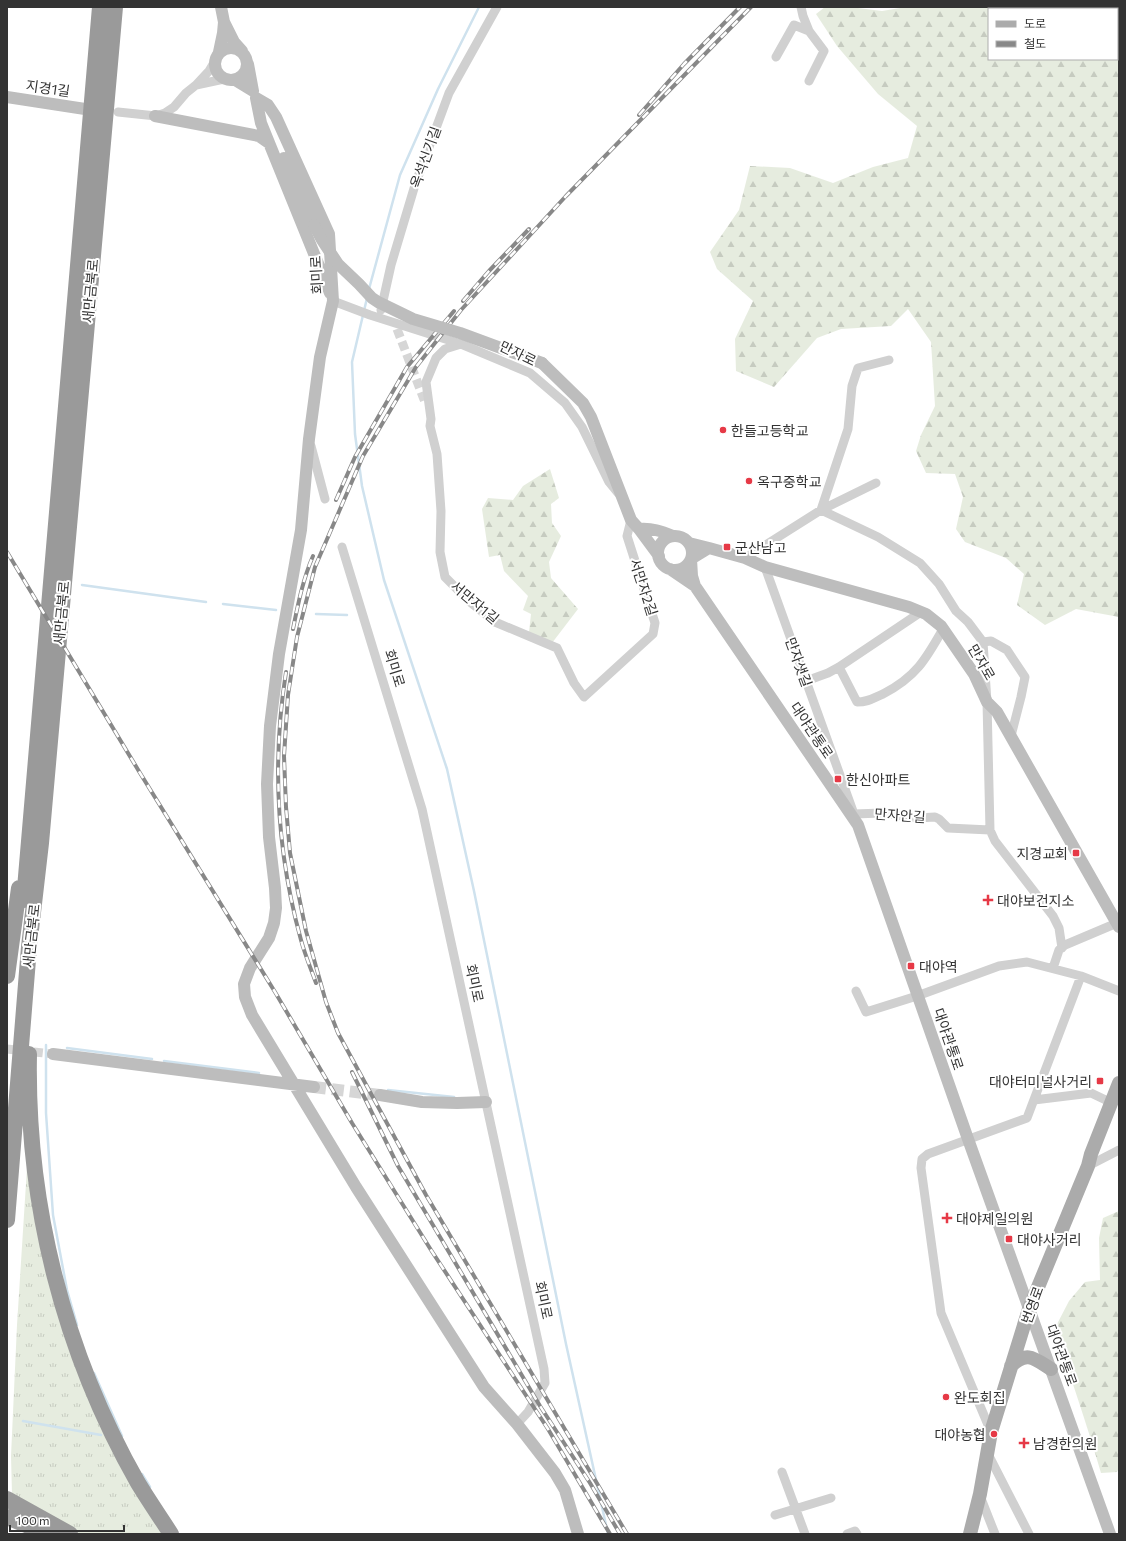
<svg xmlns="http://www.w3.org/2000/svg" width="1126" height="1541" font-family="Commissioner,'Noto Sans KR',sans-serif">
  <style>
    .grass { fill: url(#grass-tufts) }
    .forest { fill: url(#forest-firs); fill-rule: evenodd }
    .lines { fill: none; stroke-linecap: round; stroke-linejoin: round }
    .stream { stroke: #cfe2ee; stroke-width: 2.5 }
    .street-tunnel { stroke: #d6d6d6; stroke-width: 9; stroke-dasharray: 9 4.5; stroke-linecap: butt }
    .secondary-tunnel { stroke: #d6d6d6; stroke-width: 12; stroke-dasharray: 12 6; stroke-linecap: butt }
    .street { stroke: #d0d0d0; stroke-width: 9 }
    .secondary { stroke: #bdbdbd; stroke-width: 12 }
    .primary { stroke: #ababab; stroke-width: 14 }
    .highway { stroke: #9a9a9a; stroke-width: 16 }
    .rail-casing { stroke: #888; stroke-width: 4 }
    .rail { stroke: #fff; stroke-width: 2.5; stroke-dasharray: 8; stroke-linecap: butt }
    .secondary-bridge { stroke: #bdbdbd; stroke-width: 12 }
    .poi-dot { fill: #e63946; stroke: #fff; stroke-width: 1.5 }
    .labels { text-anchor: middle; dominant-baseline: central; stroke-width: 4; stroke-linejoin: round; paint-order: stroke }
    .street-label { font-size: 14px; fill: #333; stroke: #fff }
    .poi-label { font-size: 14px; fill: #333; stroke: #fff; text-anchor: start }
  </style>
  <defs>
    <pattern id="grass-tufts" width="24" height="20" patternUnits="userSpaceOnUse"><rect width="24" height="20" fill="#e6ecdf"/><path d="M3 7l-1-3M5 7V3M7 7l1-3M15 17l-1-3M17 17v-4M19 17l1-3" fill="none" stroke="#c6cbc0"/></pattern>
    <pattern id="forest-firs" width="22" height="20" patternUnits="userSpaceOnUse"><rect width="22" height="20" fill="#e6ecdf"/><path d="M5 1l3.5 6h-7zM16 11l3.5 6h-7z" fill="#c6cbc0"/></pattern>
  </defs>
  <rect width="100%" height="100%" fill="#fff"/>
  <path class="grass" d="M28 1152 52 1292 163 1534H76L12 1494 11 1456 17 1325Z"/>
  <path class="forest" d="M825 7H850L882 11 906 7H1119V617L1076 609 1045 625 1017 605 1024 574 1006 558 965 542 956 529 963 497 955 474 926 473 916 451 921 435 935 406 931 342 908 309 891 326 841 329 817 338 774 387 736 371 735 339 753 301 717 269 710 252 739 210 750 166 790 168 833 183 873 167 908 158 917 126 878 94 837 46 816 14ZM989 9H1117V59H989Z
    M550 469 559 498 551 504 552 523 561 536 549 562 551 578 578 609 552 643 529 632 531 614 523 610 528 596 504 571 500 555 489 557 482 509 488 498 513 500 523 486Z
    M1119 1211V1468L1117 1472 1101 1473C1087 1424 1070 1377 1055 1328L1069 1301 1085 1282 1100 1280 1099 1238 1103 1218Z"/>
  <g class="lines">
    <path class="stream" d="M369 289 400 175 438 89 479 7
      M367 298 352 362 355 434 362 486 384 580 447 769 474 891 566 1344 608 1534
      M82 585 206 602
      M223 604 276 610
      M316 614 347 615
      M46 1045V1113L53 1215 67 1290 77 1325
      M67 1048 152 1059
      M164 1061 259 1073
      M388 1090 454 1097
      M94 1373 122 1436
      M23 1421 101 1435
      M142 1474 150 1487"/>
    <path class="street-tunnel" d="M397 329 425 402
      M7 1049 53 1054"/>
    <path class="secondary-tunnel" d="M314 1087 380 1095"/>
    <path class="street" d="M776 57 794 25 809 31 803 16 801 7
      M215 61 209 71 196 85 224 79
      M809 81 824 51 809 31
      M118 112 156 116 165 113 174 107 186 93 196 85
      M333 301 370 315 461 344 530 373 565 403 582 427 609 482 618 493
      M381 310 391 265 415 185 449 93 497 7
      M461 344 445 349 436 358 426 382 431 419 430 426 437 454 441 511 440 552 445 577 470 602 495 622 557 648 574 683 584 697 653 634 655 623 627 536 631 520
      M889 360 858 368 852 386 848 429 821 510 878 537 920 563 939 584 956 611 968 622 983 642 987 702 990 830 995 841 1053 916 1059 928 1062 948
      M311 446 325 499
      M342 547 422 809 544 1369 545 1383 528 1412 517 1424
      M745 558 821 510 876 483
      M765 567 854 814
      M983 642 991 641 1007 650 1025 677 1021 697 1011 736
      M839 667 857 702C869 702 873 698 883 694 916 677 926 659 943 629
      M806 681 828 673 839 667 921 612
      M854 814 882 813 918 818 935 817 939 819 948 828 990 830
      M1053 968 1059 950 1065 945 1117 923 1119 921
      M856 991 866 1012 917 996 999 966 1027 962 1081 976 1119 991
      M1034 1100 1091 1093 1112 1103
      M1088 1166 1119 1150
      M991 1432 941 1313 921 1168 922 1159 928 1154 1027 1118 1081 976
      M987 1452 1029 1534
      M782 1472 805 1534
      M980 1496 995 1534
      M775 1515 831 1498
      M847 1534 855 1531 857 1534"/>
    <path class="secondary" d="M221 7 224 22
      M215 64a16 16 0 1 1 32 0a16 16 0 1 1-32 0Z
      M219 52 223 33 224 22 234 42 242 51
      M235 80 253 91 248 64
      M7 97 85 109
      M256 98 268 105 276 117 329 234 333 301 320 357 309 439 301 530 279 654 270 726 267 784 269 837 275 888 276 908 274 923 269 938 250 968 244 984 245 997 252 1015 356 1187 484 1387 517 1424 555 1473 565 1490 578 1534
      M256 98 261 123 330 293
      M155 116 259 136 269 143
      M284 158 314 225
      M542 363 583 403 591 417 631 520 639 529 659 556
      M639 529C652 528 661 531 673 536
      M658 553a17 17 0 1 1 34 0a17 17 0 1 1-34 0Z
      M709 548 745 558 765 567 909 607 926 614 941 626 974 674 987 702 997 712 1119 927
      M670 569 695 586 692 576 691 559 709 548 689 543
      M695 586 858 825 968 1139 1110 1534
      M53 1054 314 1087
      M380 1095 422 1102 457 1103 486 1102"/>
    <path class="primary" d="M1011 1366C1027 1350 1035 1359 1051 1369
      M970 1534 980 1494 991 1432 1029 1309 1088 1166 1091 1154 1119 1083"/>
    <path class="highway" d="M24 900 100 7
      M7 976 19 888
      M29 1054C26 1204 64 1353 138 1483 149 1501 160 1517 171 1534
      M7 1220 29 947 41 843 115 7
      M7 1499 70 1534
      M7 1517 48 1534"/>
    <defs>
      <path id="rail" d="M639 115 684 64 740 7
        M463 301 489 271 529 229
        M336 500 355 457 407 367 454 311
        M7 552 140 773 275 992 352 1123 431 1250 548 1429 610 1534
        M293 629C298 604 303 579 313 556
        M286 672C272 761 277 853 301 940 305 955 311 969 316 983
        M352 1072 398 1166 540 1406 590 1483 620 1534
        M627 1534 426 1195 338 1033 326 1002 306 931 290 853 286 807 284 756 288 695 297 637 315 567 363 456 416 367 461 310 566 196 751 7"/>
    </defs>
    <use href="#rail" class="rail-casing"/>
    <use href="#rail" class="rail"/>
    <path class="secondary-bridge" d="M314 225 322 240 338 264 359 284 372 298 378 302 413 319 460 333 542 363"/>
  </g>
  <g class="poi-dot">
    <circle cx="723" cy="430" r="4"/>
    <circle cx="749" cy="481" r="4"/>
    <rect x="723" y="543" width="8" height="8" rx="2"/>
    <rect x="834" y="775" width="8" height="8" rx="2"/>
    <rect x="1072" y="849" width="8" height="8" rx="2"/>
    <path d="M986 894h4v4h4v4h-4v4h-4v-4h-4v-4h4z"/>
    <rect x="907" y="962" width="8" height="8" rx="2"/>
    <rect x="1096" y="1077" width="8" height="8" rx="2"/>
    <path d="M945 1212h4v4h4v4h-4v4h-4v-4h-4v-4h4z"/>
    <rect x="1005" y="1235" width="8" height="8" rx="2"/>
    <circle cx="946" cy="1397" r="4"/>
    <circle cx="994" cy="1434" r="4"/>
    <path d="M1022 1437h4v4h4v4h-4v4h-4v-4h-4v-4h4z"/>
  </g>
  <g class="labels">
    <g class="street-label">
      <text transform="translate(48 88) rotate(8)">지경1길</text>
      <text transform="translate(425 157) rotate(-70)">옥석신기길</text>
      <text transform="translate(316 275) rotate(-93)">회미로</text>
      <text transform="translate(90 291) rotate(-85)">새만금북로</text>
      <text transform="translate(518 353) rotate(26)">만자로</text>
      <text transform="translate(644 587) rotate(72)">서만자2길</text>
      <text transform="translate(475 602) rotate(40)">서만자1길</text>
      <text transform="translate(61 613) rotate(-85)">새만금북로</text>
      <text transform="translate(799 662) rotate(70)">만자샛길</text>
      <text transform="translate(982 662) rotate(60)">만자로</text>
      <text transform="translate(395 668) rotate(73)">회미로</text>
      <text transform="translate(812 730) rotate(56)">대야관통로</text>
      <text transform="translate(900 815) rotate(4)">만자안길</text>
      <text transform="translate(31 936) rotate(-84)">새만금북로</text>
      <text transform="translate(475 983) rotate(78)">회미로</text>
      <text transform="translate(949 1039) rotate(71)">대야관통로</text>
      <text transform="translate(544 1300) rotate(78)">회미로</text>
      <text transform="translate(1032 1305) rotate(-70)">번영로</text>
      <text transform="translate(1062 1355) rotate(70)">대야관통로</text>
    </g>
    <g class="poi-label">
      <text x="731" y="430">한들고등학교</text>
      <text x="757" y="481">옥구중학교</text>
      <text x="735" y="547">군산남고</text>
      <text x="846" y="779">한신아파트</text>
      <text x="1068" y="853" text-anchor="end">지경교회</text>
      <text x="997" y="900">대야보건지소</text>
      <text x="919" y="966">대야역</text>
      <text x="1092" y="1081" text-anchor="end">대야터미널사거리</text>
      <text x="956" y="1218">대야제일의원</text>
      <text x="1017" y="1239">대야사거리</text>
      <text x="954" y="1397">완도회집</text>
      <text x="986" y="1434" text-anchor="end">대야농협</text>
      <text x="1033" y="1443">남경한의원</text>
    </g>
  </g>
  <rect width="1126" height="1541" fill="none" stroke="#333333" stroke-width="16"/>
  <rect x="988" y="8" width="130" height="52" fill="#ffffff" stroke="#adadad"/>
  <rect x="996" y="21" width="20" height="6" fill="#ababab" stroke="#adadad"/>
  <text x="1024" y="28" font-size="12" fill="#333333">도로</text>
  <rect x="996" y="41" width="20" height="6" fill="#888888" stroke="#adadad"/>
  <text x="1024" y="48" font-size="12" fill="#333333">철도</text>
  <path d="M10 1525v6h114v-6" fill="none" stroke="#333333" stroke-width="2"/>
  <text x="16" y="1525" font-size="12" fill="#333333" stroke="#ffffff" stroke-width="3" paint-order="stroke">100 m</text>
</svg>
